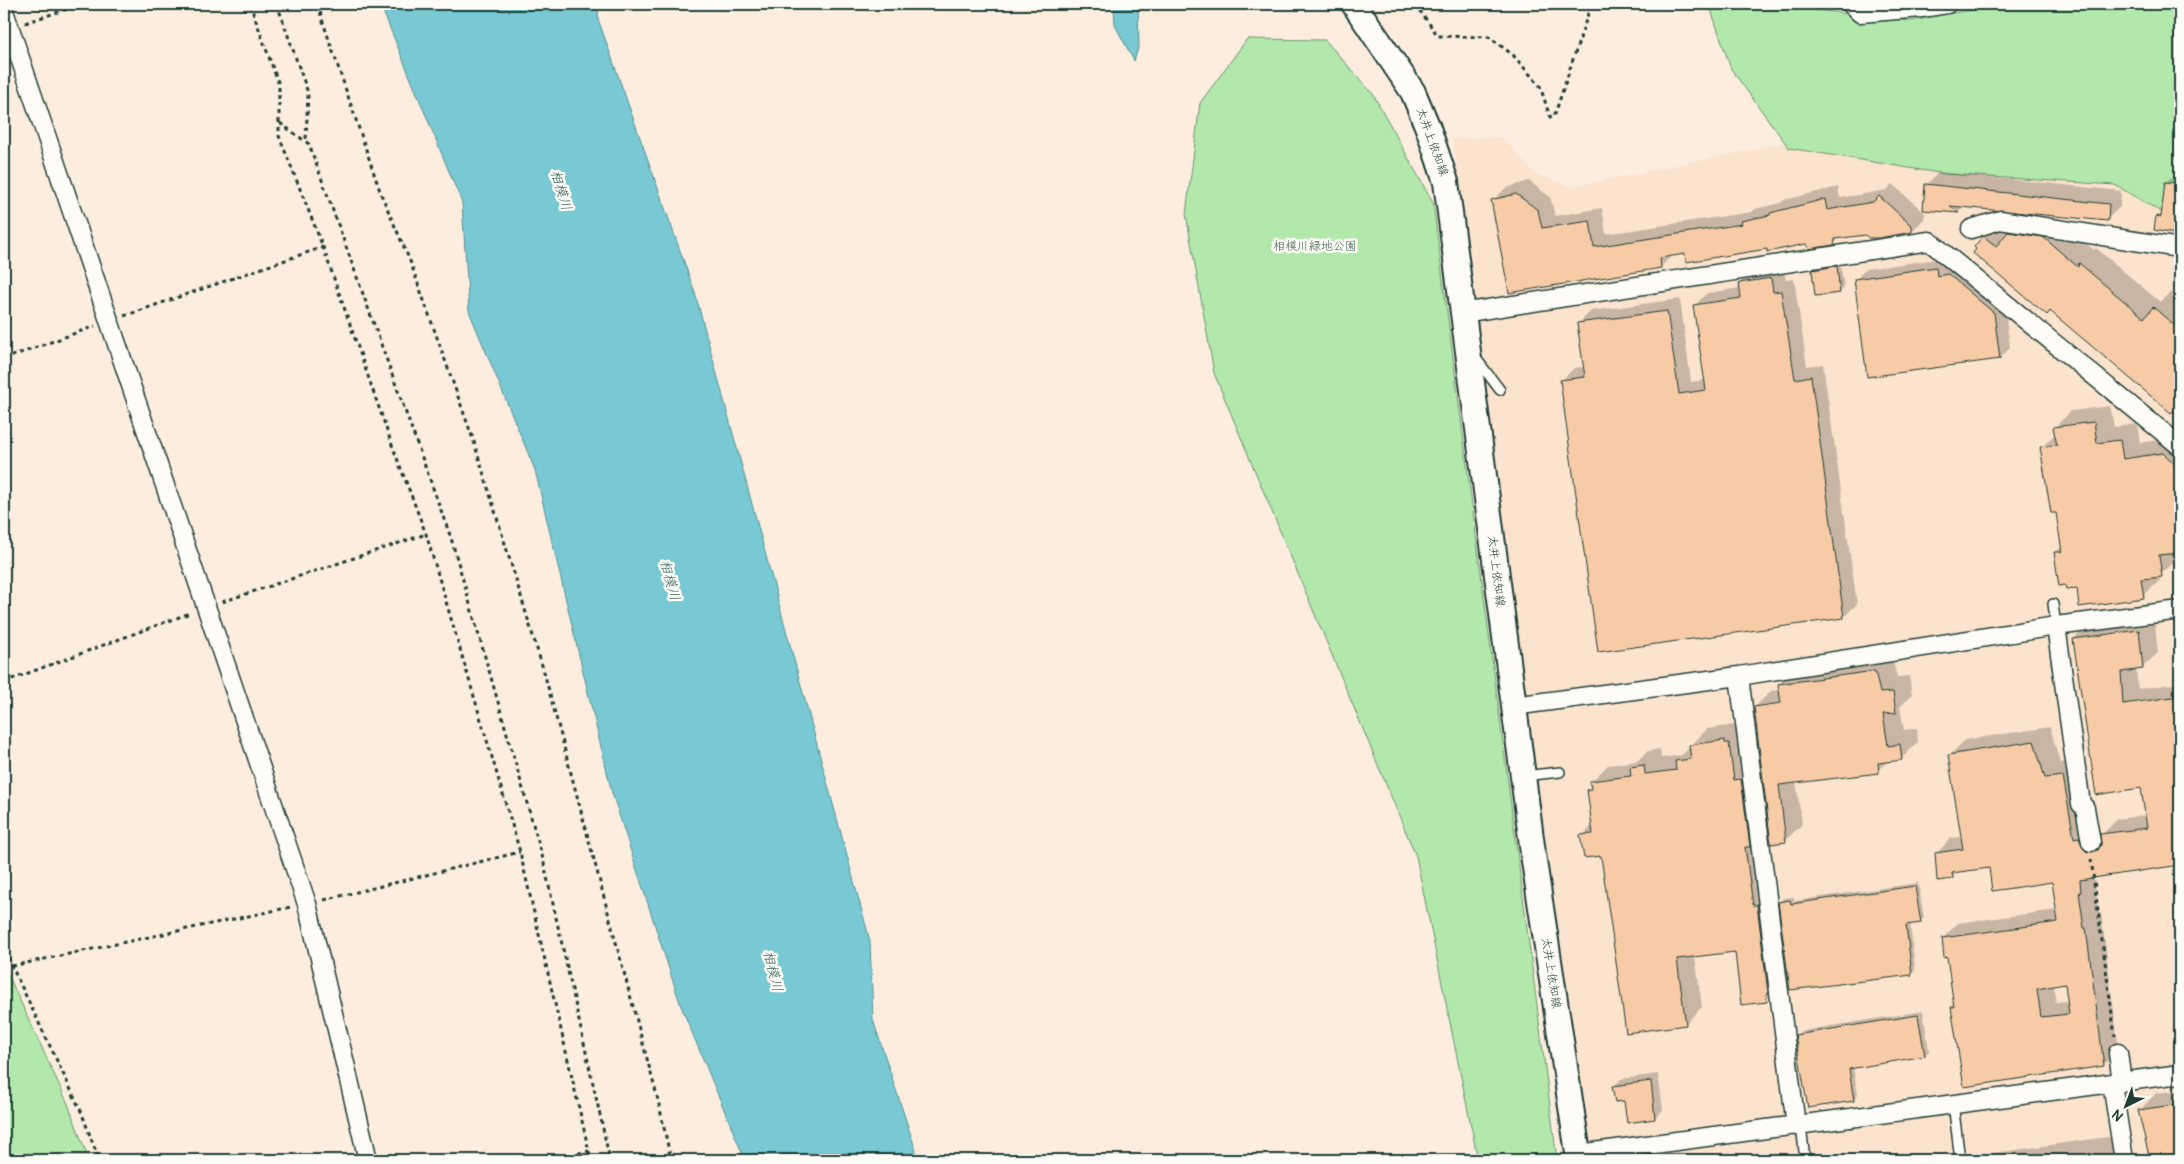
<svg xmlns="http://www.w3.org/2000/svg" width="2184" height="1164" font-family="Pangolin,'Klee One',sans-serif">
  <style>
    .built { fill: #fbe3ce }
    .green { fill: #b2e8ab; stroke: #689270 }
    .water { fill: #78c9d3; stroke: #549193 }
    .shadow { fill: #0003; fill-rule: evenodd }
    .building { fill: #f8cba7; stroke: #1f3d34; fill-rule: evenodd }
    .lines { fill: none; stroke-linecap: round; stroke-linejoin: round }
    .lane-casing { stroke: #1f3d34; stroke-width: 12 }
    .street-casing { stroke: #1f3d34; stroke-width: 21 }
    .secondary-casing { stroke: #1f3d34; stroke-width: 28 }
    .path { stroke: #1f3d34; stroke-width: 3; stroke-dasharray: 4 4; stroke-linecap: butt }
    .lane { stroke: #fdfcf7; stroke-width: 9 }
    .street { stroke: #fdfcf7; stroke-width: 18 }
    .secondary { stroke: #fdfcf7; stroke-width: 24 }
    .labels { text-anchor: middle; dominant-baseline: central; stroke-width: 5; stroke-linejoin: round; paint-order: stroke }
    .street-label { font-size: 12px; fill: #1f3d34; stroke: #fdfcf7 }
    .park-label { font-size: 12px; fill: #3c5f4c; stroke: #fdfcf7 }
    .water-label { font-size: 14px; font-style: italic; fill: #35605c; stroke: #fdfcf7 }
  </style>
  <rect width="100%" height="100%" fill="#fceddf"/>
  <filter id="ink" filterUnits="userSpaceOnUse"><feTurbulence type="fractalNoise" baseFrequency=".02" numOctaves="2"/><feDisplacementMap in="SourceGraphic" scale="10" xChannelSelector="R" yChannelSelector="G"/><feConvolveMatrix kernelMatrix="1 2 1 2 8 2 1 2 1" color-interpolation-filters="sRGB"/></filter>
  <g filter="url(#ink)">
    <path class="built" d="M1829 134 2180 177V1160H1588L1453 139 1502 137 1535 174 1572 187Z"/>
    <path class="green" d="M1709 4H1764L1911 21 2002 4H2180V223L2115 185 1945 174 1789 148 1731 69Z
      M1247 39 1325 40 1373 94 1433 203 1557 1160H1478L1416 856 1214 373 1186 214 1200 103Z
      M4 966 68 1104 89 1160H5Z"/>
    <path class="water" d="M380 4H599L598 19 695 293 870 941 873 1020 919 1160H745L681 1006 612 793 535 470 469 311 462 203Z
      M1114 4H1138L1139 45 1134 61 1115 25Z"/>
    <path class="shadow" d="M1939 172 2121 191 2120 207 2107 219 1964 206 1958 212 1924 208 1926 185Z
      M2170 178 2180 179 2178 229 2175 232 2158 217 2163 213 2166 182Z
      M1529 181 1550 197 1555 216 1602 208 1606 234 1752 212 1755 209 1781 203 1784 200 1838 187 1840 198 1887 190 1892 184 1925 213 1924 219 1911 232 1865 233 1840 237 1834 244 1807 243 1673 254 1661 267 1510 291 1492 201 1506 188Z
      M2000 221 2059 222 2094 250 2096 248 2160 302 2170 292 2180 301V416L1984 237Z
      M1945 258 2004 303 2010 348 2000 358 1856 279 1866 269Z
      M1840 263 1844 288 1840 292 1813 270 1817 267Z
      M1783 266 1786 280 1794 279 1807 366 1823 364 1857 604 1844 617 1561 381 1574 368 1584 367 1578 324 1591 311 1680 299 1691 382 1706 380 1694 306 1707 293 1741 288 1740 283 1753 271Z
      M2110 406 2114 427 2137 424 2140 443 2180 436V552H2177L2178 559 2159 576 2160 580 2143 596 2078 587 2055 553 2062 546 2058 511 2041 448 2056 433 2054 428 2071 411Z
      M2154 615 2158 653 2142 668 2136 669 2138 689 2180 683V864L2094 878 2099 914 2101 913 2119 1050 2103 1065 1952 1008 1955 1005 1948 956 1943 938 1958 923 2057 910 2053 881 1990 867 1959 871 1952 878 1936 854 1951 838 1962 837 1950 755 1965 740 2050 727 2060 763 2078 761 2098 833 2101 836 2117 819 2147 815 2143 786 2074 639 2089 624ZM2067 983 2069 1001 2056 1002 2053 985Z
      M1891 655 1897 677 1909 676 1912 695 1900 707 1904 730 1917 728 1918 742 1902 758 1889 760 1878 771 1796 782 1802 824 1785 841 1755 707 1771 691 1780 690 1779 684 1795 668Z
      M1741 724 1783 984 1766 1000 1736 950 1695 956 1702 1007 1685 1024 1602 854 1582 836 1593 825 1588 790 1592 787 1591 782 1608 765 1637 761 1648 751 1660 749 1661 758 1682 755 1707 729Z
      M1918 883 1924 918 1920 922 1910 923 1915 970 1912 974 1780 902 1783 898 1794 897V901Z
      M1923 1011 1929 1051 1925 1055 1853 1067 1858 1095 1854 1100 1796 1035 1801 1031Z
      M1658 1074 1663 1110 1655 1118 1625 1100 1614 1086 1621 1079Z
      M2180 1090V1160H2151L2140 1110 2156 1093Z
      M2128 1134 2134 1160H1988L1995 1153Z"/>
    <path class="building" d="M2165 182 2178 183 2175 234 2154 230 2156 216 2161 217Z
      M1925 184 2109 204 2108 221 1950 206 1959 213 1923 210Z
      M1516 194 1538 210 1542 228 1590 221 1594 247 1742 224 1741 221 1770 215V213L1825 199 1827 210 1873 202 1879 196 1912 226V232L1879 238H1869L1865 235 1835 239 1834 245 1809 249 1806 244 1767 252V249L1686 262 1685 254 1660 258 1661 268 1509 293 1491 200Z
      M2008 232 2043 237 2078 267 2079 263 2144 318 2153 307 2180 330V418L2173 411 2171 413 2050 311 2047 315 1973 253 1976 249 1974 247 1983 236 1996 246Z
      M1837 266 1840 293 1815 296 1812 270Z
      M1936 267 1937 276 1948 274 1994 313 2000 359 1867 377 1854 279Z
      M1771 278 1773 292 1781 291 1795 379 1811 376 1844 618 1598 652 1560 380 1585 377 1577 323 1667 311 1679 394 1706 390 1693 305 1741 298 1739 283Z
      M2094 422 2097 443 2120 440 2123 459 2163 453 2174 463 2180 505V553L2159 555 2162 577 2141 579 2144 598 2079 607 2077 588 2066 589 2065 585 2059 586 2054 552H2062L2056 513H2051L2040 447 2057 445 2053 427Z
      M2139 630 2143 669 2121 672 2123 704 2180 696V865L2080 880 2081 892H2079L2084 928H2086L2104 1066 1964 1087 1951 1007H1954L1947 957 1944 958 1942 938 2058 922 2052 882 1992 891 1989 868 1952 873 1953 879 1937 881 1935 853 1963 849 1948 755 2034 741 2045 778 2063 776 2074 838 2079 837 2083 848 2087 852 2098 850 2101 845 2100 834 2147 828 2141 788 2096 795 2073 639ZM2065 984 2069 1014 2041 1017 2037 989Z
      M1875 671 1880 693 1893 692 1896 713 1883 714 1888 746 1900 744 1902 760 1878 763 1879 773 1779 785 1786 842 1771 844 1754 707 1781 703 1778 684Z
      M1725 740V743H1729L1734 780 1741 779 1750 847H1745L1753 905H1757L1768 993 1766 994 1767 1002 1741 1005 1735 952 1677 959 1686 1025 1626 1033 1601 856 1584 858 1580 835 1593 834 1587 790 1591 789 1590 781 1631 776 1630 767 1644 765 1645 774 1676 770 1675 761 1691 759 1689 745Z
      M1915 886 1921 923 1906 925 1912 975 1790 990 1778 902 1790 900 1791 904Z
      M1918 1015 1925 1056 1849 1069 1854 1101 1808 1108 1795 1035Z
      M1651 1081 1655 1119 1627 1123 1624 1101 1615 1102 1612 1086Z
      M2180 1104V1160H2150L2138 1110Z"/>
    <g class="lines">
      <defs>
        <path id="lane" d="M1474 360 1478 361 1500 390
          M2053 604 2056 626
          M1523 776 1560 772
          M1953 1103 1960 1160
          M1801 1125 1805 1160"/>
        <path id="street" d="M1851 4 1860 13 1922 8 1947 4
          M4 11 307 904 368 1160
          M1971 229 2000 220 2180 248
          M1462 313 1929 241 2180 446
          M2056 626 2081 804 2085 808 2091 842
          M1739 676 1796 1126
          M1513 706 1739 676 2056 626 2180 610
          M2118 1053 2122 1082
          M2112 1083 2124 1160
          M1579 1154 2180 1074"/>
        <path id="secondary" d="M1354 4 1413 92 1428 128 1446 182 1534 861 1579 1160"/>
      </defs>
      <use href="#lane" class="lane-casing"/>
      <use href="#street" class="street-casing"/>
      <use href="#secondary" class="secondary-casing"/>
      <path class="path" d="M250 4 279 85V136L323 247 392 445 426 534 520 852 591 1160
        M277 4 308 93 306 141
        M319 4 321 16 381 194 410 261 474 442 544 672 658 1100 671 1160
        M1415 4 1438 36 1489 37 1513 55 1540 86 1550 117H1554L1588 14 1594 4
        M25 23 82 4
        M280 123 309 144 451 538 543 859 610 1160
        M124 316 323 247
        M4 359 95 326
        M222 602 426 534
        M4 682 190 613
        M2091 859 2115 1036
        M324 900 520 852
        M4 950 81 1111 99 1160
        M12 966 291 907
        M547 1160 589 1151"/>
      <use href="#lane" class="lane"/>
      <use href="#street" class="street"/>
      <use href="#secondary" class="secondary"/>
    </g>
  </g>
  <g class="labels">
    <g class="street-label">
      <text transform="translate(1432 142) rotate(70)">太井上依知線</text>
      <text transform="translate(1496 571) rotate(83)">太井上依知線</text>
      <text transform="translate(1551 973) rotate(81)">太井上依知線</text>
    </g>
    <g class="park-label">
      <text x="1315" y="246">相模川緑地公園</text>
    </g>
    <g class="water-label">
      <text transform="translate(561 190) rotate(73)">相模川</text>
      <text transform="translate(670 580) rotate(75)">相模川</text>
      <text transform="translate(773 971) rotate(76)">相模川</text>
    </g>
  </g>
  <rect width="2184" height="1164" fill="none" stroke="#fdfcf7" stroke-width="20"/>
  <rect x="10" y="10" width="2164" height="1144" fill="none" stroke="#1f3d34" stroke-width="2" filter="url(#ink)"/>
  <g transform="translate(2126 1106) rotate(222)" stroke="#fdfcf7" stroke-width="4" paint-order="stroke">
  <path d="M0-4L9 19L0 12L-9 19Z" fill="#1f3d34"/>
  <text y="-8" font-size="14" font-weight="bold" text-anchor="middle" fill="#1f3d34">N</text>
  </g>
</svg>
